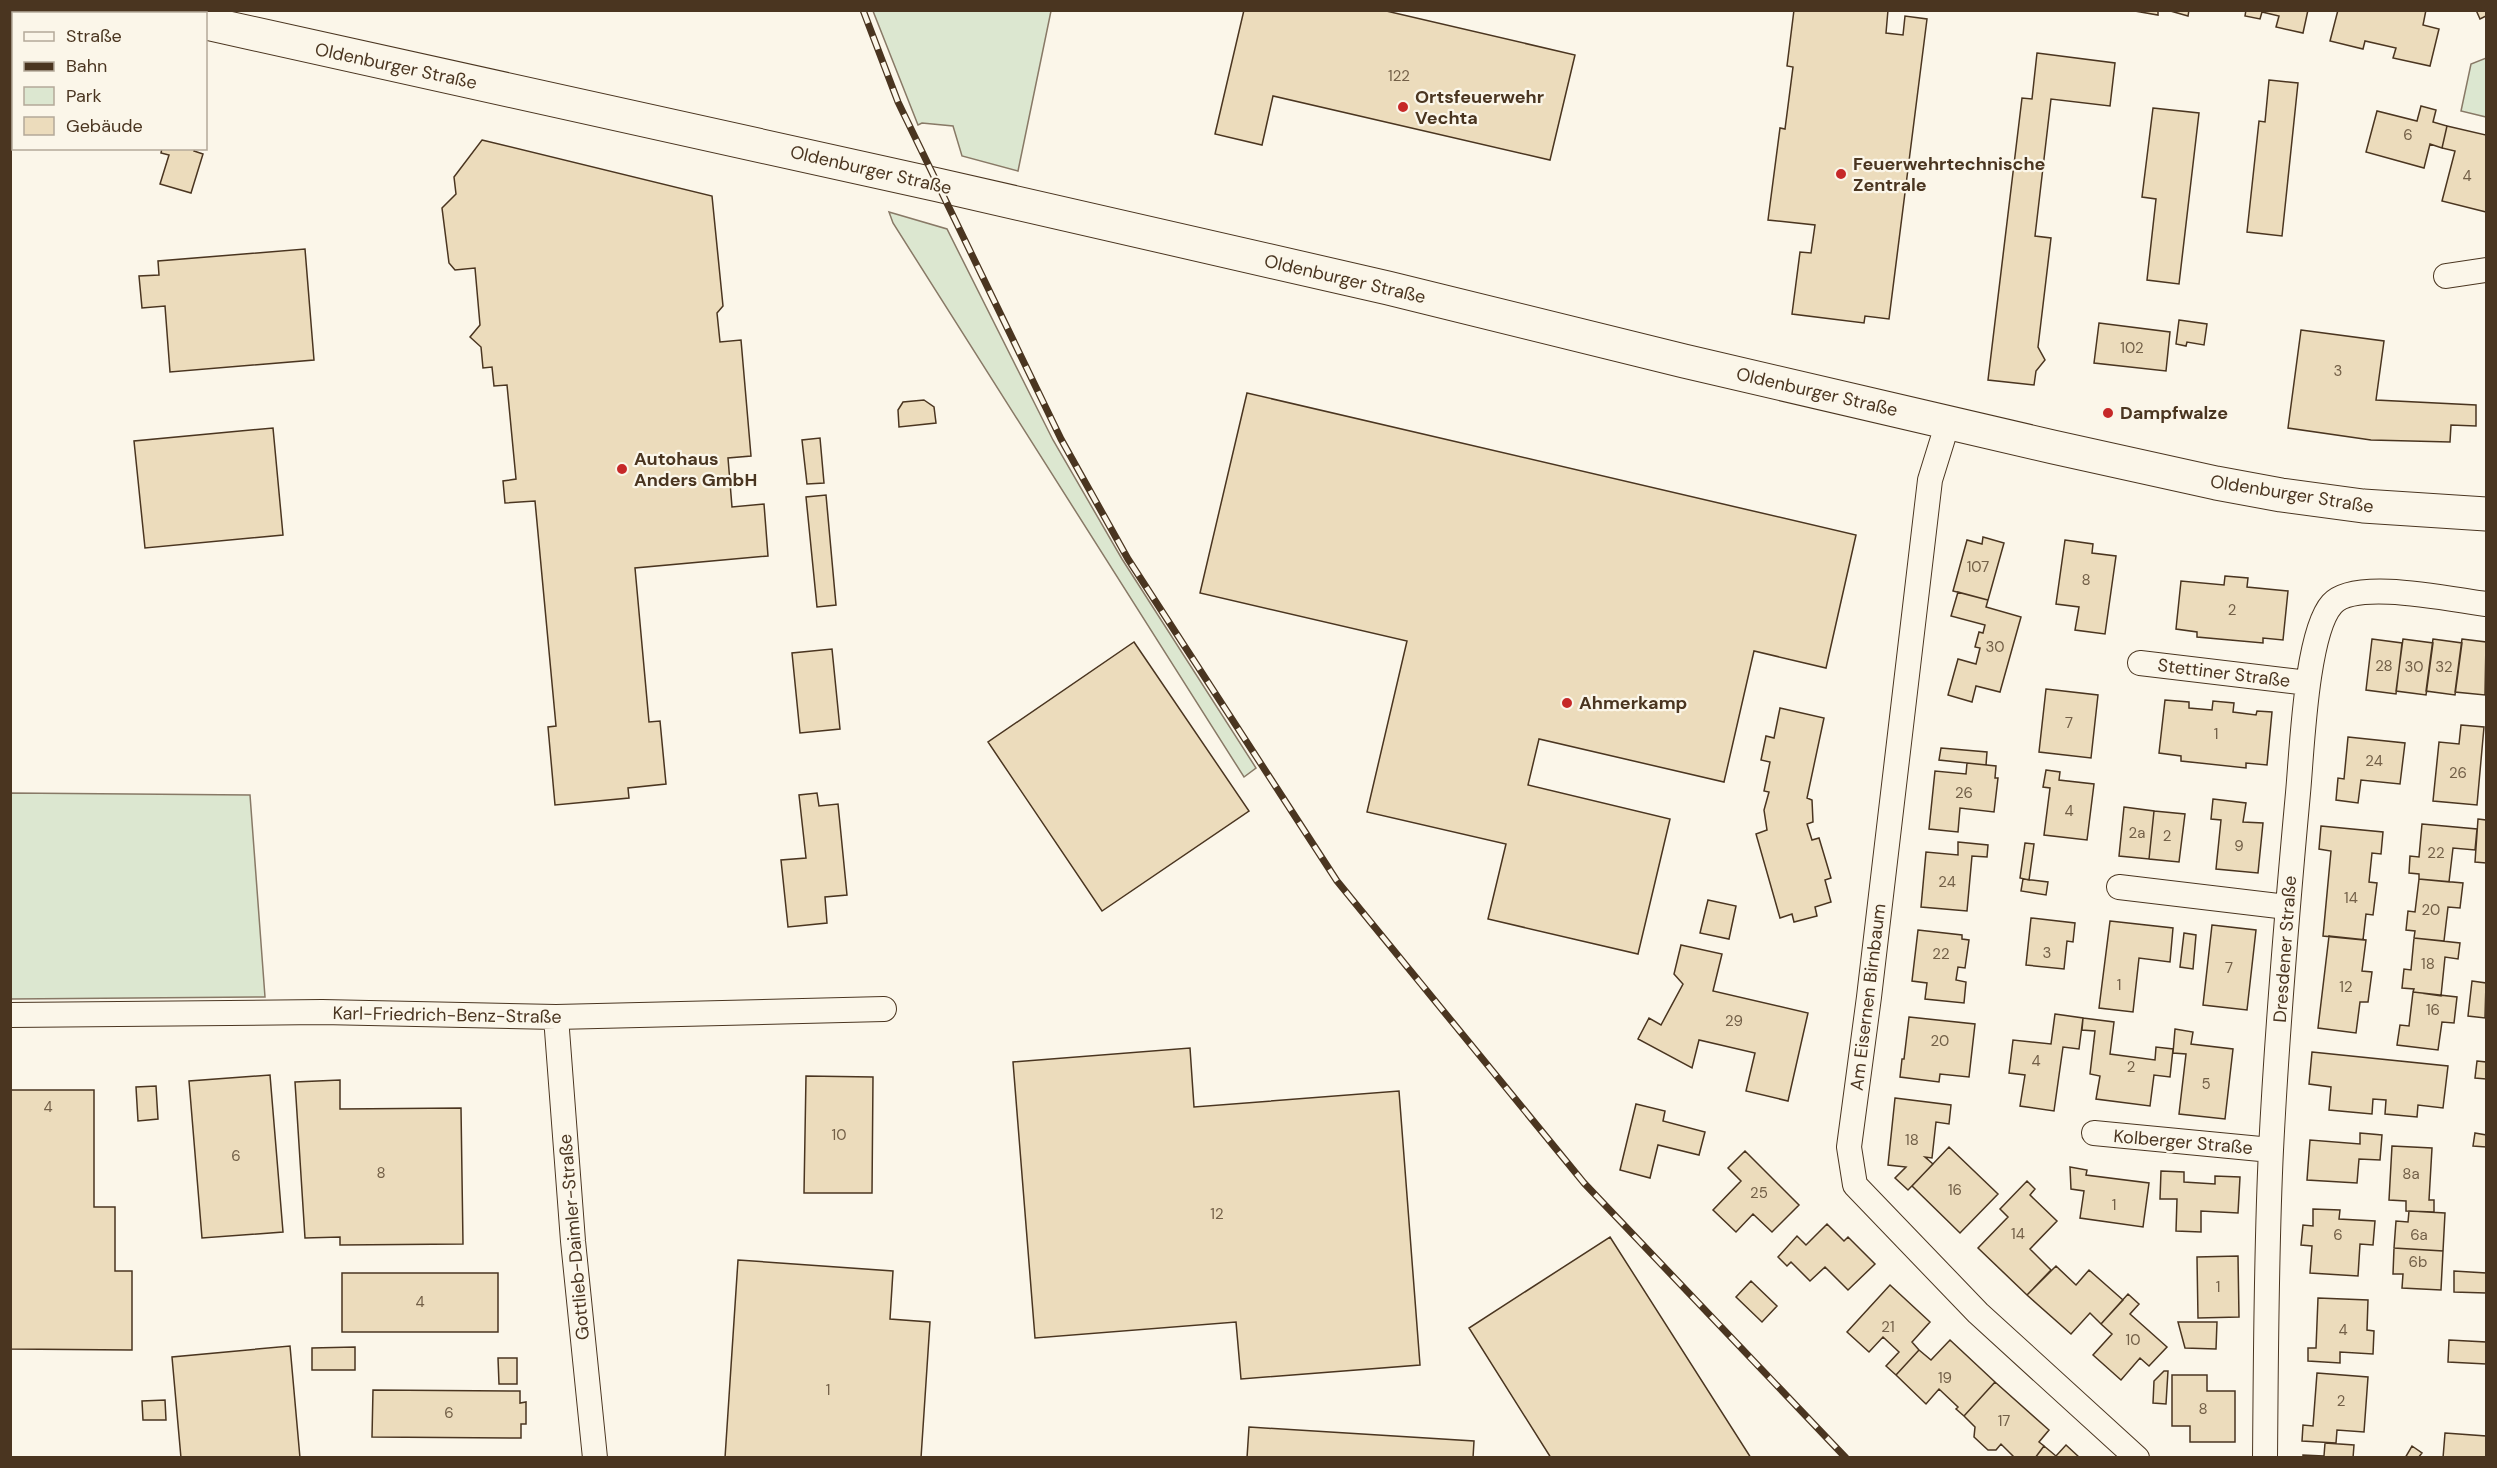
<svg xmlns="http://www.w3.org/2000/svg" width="2497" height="1468" font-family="'DM Sans',sans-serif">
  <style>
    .green { fill: #dce7d0; stroke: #887966; stroke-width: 1.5 }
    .building { fill: #ecdcbc; stroke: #4a3520; stroke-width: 1.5 }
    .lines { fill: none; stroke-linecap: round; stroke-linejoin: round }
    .street-casing { stroke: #4a3520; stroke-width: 26 }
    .secondary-casing { stroke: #4a3520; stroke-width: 35 }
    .street { stroke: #fbf6e9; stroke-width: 24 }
    .secondary { stroke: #fbf6e9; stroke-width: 33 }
    .rail-casing { stroke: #4a3520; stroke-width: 7 }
    .rail { stroke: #fbf6e9; stroke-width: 4.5; stroke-dasharray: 14; stroke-linecap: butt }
    .poi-dot { fill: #c62828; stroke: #fbf6e9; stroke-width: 2 }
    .labels { text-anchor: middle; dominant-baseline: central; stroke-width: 4.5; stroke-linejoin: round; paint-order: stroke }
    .number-label { font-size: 15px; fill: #725f47 }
    .street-label { font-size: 18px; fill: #4a3520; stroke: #fbf6e9 }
    .poi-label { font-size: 18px; font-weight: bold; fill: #4a3520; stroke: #fbf6e9; text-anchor: start }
  </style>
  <rect width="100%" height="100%" fill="#fbf6e9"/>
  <path class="green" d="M873 11H1051L1018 171 962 156 953 126 922 123 918 125Z
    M2486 58V117L2461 111 2471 64Z
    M889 212 947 229 1053 440 1122 559 1256 768 1244 777 893 223Z
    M10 793 250 795 265 997 11 999Z"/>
  <path class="building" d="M1244 10H1382L1575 55 1550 160 1273 96 1262 145 1215 134Z
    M1794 10H1888L1886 33 1903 35 1905 16 1927 19 1889 319 1865 316 1864 323 1792 314 1800 252 1811 253 1815 225 1768 220 1780 128 1785 129 1793 67 1787 66Z
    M2129 10H2158V15Z
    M2167 10H2189L2188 16Z
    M2246 10H2308L2303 33 2276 27 2279 16 2262 12 2260 19 2245 16Z
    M2338 10H2426L2423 25 2439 29 2430 66 2393 58 2396 48 2365 41 2363 49 2330 41Z
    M2476 10H2486V16L2480 19Z
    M2037 53 2115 63 2110 106 2051 99 2035 236 2051 238 2038 347 2045 360 2036 371 2034 385 1988 380 2022 98 2032 99Z
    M2269 80 2298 83 2282 236 2247 232 2259 121 2265 122Z
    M2421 106 2436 110 2433 122 2447 126 2442 148 2430 144 2424 168 2366 152 2377 111 2417 121Z
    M2153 108 2199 113 2179 284 2147 280 2156 199 2142 197Z
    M2447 126 2486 135V212L2442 201 2455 151 2442 148Z
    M482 140 712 196 723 306 717 313 720 342 741 340 751 456 728 458 732 507 764 504 768 556 635 568 649 722 660 721 666 784 628 788 629 798 555 805 548 727 556 726 535 501 505 503 503 481 516 479 507 385 494 386 492 367 483 368 481 347 470 337 480 325 475 268 455 270 449 263 442 208 456 194 454 177Z
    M162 148H195L194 151 203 154 191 193 160 184 169 155 161 153Z
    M305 249 314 360 170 372 165 306 142 308 139 276 159 275 158 261Z
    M2179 320 2207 324 2204 345 2187 342 2186 346 2176 344Z
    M2099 323 2170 332 2166 371 2094 363Z
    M2301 330 2384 341 2376 400 2476 405V426L2451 425 2450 442 2371 440 2288 428Z
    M1247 393 1856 535 1826 668 1754 651 1724 782 1539 739 1528 785 1670 819 1638 954 1488 919 1506 844 1367 812 1407 641 1200 593Z
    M924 400 934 407 936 423 899 427 898 410 903 402Z
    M273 428 283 535 145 548 134 441Z
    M820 438 824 483 807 484 802 440Z
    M826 495 836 605 817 607 806 497Z
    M1983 537 2004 543 1988 600 1953 591 1967 540 1982 544Z
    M2065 540 2093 544 2092 553 2116 556 2105 634 2075 630 2079 607 2056 604Z
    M2225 576 2248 578 2247 587 2288 591 2283 640 2263 638V643L2197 637V632L2176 629 2181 581 2224 585Z
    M1958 592 1988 600 1986 607 2021 617 2000 692 1976 686 1972 702 1948 695 1958 659 1976 664 1980 648 1975 647 1979 632 1983 633 1985 625 1951 616Z
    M2372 639 2402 643 2396 694 2366 690Z
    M2403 639 2433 643 2426 695 2396 691Z
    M2433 639 2462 643 2455 695 2426 691Z
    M2462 639 2486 642 2485 695 2455 692Z
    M1134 642 1249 811 1102 911 988 742Z
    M832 649 840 729 800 733 792 653Z
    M2046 689 2098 695 2091 758 2039 752Z
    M2165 700 2189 702V708L2212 710 2213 701 2234 703 2233 712 2256 715 2257 711 2272 712 2267 765 2246 763V768L2181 761V756L2159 753Z
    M1780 708 1824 718 1807 798 1812 800 1813 822 1807 824 1812 840 1819 838 1831 878 1825 880 1831 902 1815 907 1817 916 1794 922 1792 914 1780 918 1756 834 1767 830 1764 810 1769 792 1764 791 1770 762 1761 760 1766 736 1774 738Z
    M2461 725 2484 727 2477 805 2433 801 2439 742 2459 744Z
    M2348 737 2405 743 2400 784 2361 780 2358 803 2336 800 2338 778 2344 779Z
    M1941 748 1987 752 1986 765 1939 760Z
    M1967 763 1996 766 1995 778H1998L1994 812 1960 808 1958 832 1929 829 1935 771 1966 774Z
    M2046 770 2060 772 2059 780 2094 784 2087 840 2044 835 2050 788 2043 787Z
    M817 793 819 806 838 804 847 895 825 897 827 923 788 927 781 860 806 858 799 795Z
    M2213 799 2246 803 2243 822 2263 823 2258 873 2216 869 2221 820 2211 819Z
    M2124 807 2154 811 2149 859 2119 856Z
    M2154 811 2185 814 2179 862 2149 859Z
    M2478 819 2486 820V863L2475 862Z
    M2422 824 2477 829 2475 850 2453 848 2449 882 2419 879V874L2409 873 2410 856 2419 857Z
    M2321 826 2383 832 2381 854 2372 853 2369 882 2377 883 2373 915 2366 914 2363 940 2323 936 2331 851 2319 849Z
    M1958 842 1988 845 1987 857 1972 856 1967 911 1921 907 1926 852 1958 855Z
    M2025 843 2034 844 2029 880 2020 878Z
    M2023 879 2048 882 2046 895 2021 891Z
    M2419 879 2463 883 2460 908 2448 907 2444 941 2414 938 2415 931 2406 930 2408 911 2415 912Z
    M1708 900 1736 906 1729 939 1700 933Z
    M2031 918 2075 923 2073 942 2067 941 2064 969 2026 965Z
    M2110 921 2173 928 2170 962 2139 958 2133 1012 2099 1008Z
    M2212 925 2256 930 2247 1010 2203 1005Z
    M1918 930 1962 935V939L1969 940 1965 968 1958 967 1956 980 1966 982 1964 1003 1925 999 1927 983 1912 981Z
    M2184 933 2196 935 2193 969 2180 967Z
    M2329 936 2366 940 2362 971 2372 972 2368 1002H2360L2356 1033 2318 1028Z
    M2414 938 2460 943 2458 959 2445 957 2441 996 2413 992 2414 989 2402 988 2404 969 2411 970Z
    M1681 945 1722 954 1713 991 1808 1013 1788 1101 1746 1091 1755 1053 1699 1040 1692 1068 1638 1039 1649 1018 1661 1025 1683 984 1674 974Z
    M2472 981 2486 983 2485 1018 2468 1016Z
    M2413 992 2457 997 2454 1023 2442 1022 2438 1050 2397 1045 2400 1025 2409 1026Z
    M2055 1014 2083 1018 2079 1049 2063 1047 2054 1111 2020 1106 2025 1075 2009 1073 2013 1040 2051 1044Z
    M1909 1017 1975 1024 1969 1077 1940 1074 1939 1082 1900 1077 1902 1059H1904Z
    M2083 1018 2114 1022 2110 1054 2155 1060 2156 1047 2173 1049 2170 1077 2154 1075 2150 1106 2096 1099 2100 1076 2090 1074 2095 1031 2082 1030Z
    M2175 1029 2193 1032 2191 1044 2233 1049 2225 1119 2179 1114 2186 1054 2173 1053Z
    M1190 1048 1194 1107 1399 1091 1420 1365 1241 1379 1236 1322 1035 1338 1013 1062Z
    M2312 1052 2448 1066 2443 1108 2418 1105 2417 1117 2385 1114 2386 1100 2373 1099 2372 1114 2329 1110 2331 1087 2309 1084Z
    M2477 1061 2486 1062V1079L2475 1078Z
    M270 1075 283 1232 202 1238 189 1081Z
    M806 1076 873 1077 872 1193H804Z
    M340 1080V1109L461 1108 463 1244 340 1245V1237L305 1238 295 1082Z
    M156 1086 158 1119 138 1121 136 1087Z
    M10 1090H94V1207H115V1271H132V1350L10 1349Z
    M1895 1098 1951 1105 1949 1124 1936 1122 1932 1158 1925 1157 1933 1164 1908 1190 1895 1178 1906 1167 1888 1165Z
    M1636 1104 1665 1111 1663 1121 1705 1132 1699 1155 1658 1145 1650 1178 1620 1170Z
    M2360 1133 2382 1135 2380 1160 2359 1159 2357 1183 2307 1180 2310 1140 2360 1144Z
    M2475 1133 2486 1135V1147L2473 1146Z
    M2392 1146 2432 1148 2429 1200H2434V1212L2406 1211V1201L2389 1200Z
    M1949 1147 1998 1194 1960 1233 1912 1186Z
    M1745 1151 1799 1205 1772 1232 1753 1214 1736 1232 1713 1210 1741 1181 1728 1168Z
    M2070 1167 2087 1170 2086 1175 2149 1183 2143 1227 2080 1218 2084 1191 2071 1189Z
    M2161 1171 2184 1172V1182L2215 1184V1176L2240 1177 2238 1213 2201 1211V1232L2176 1231 2177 1199H2160Z
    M2027 1181 2035 1189 2030 1195 2057 1221 2030 1249 2051 1270 2027 1295 1978 1248 2008 1217 2000 1209Z
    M2313 1209 2340 1210 2339 1219 2375 1221 2373 1245 2360 1244 2358 1276 2310 1273 2312 1246 2301 1245 2303 1225 2313 1226Z
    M2409 1211 2445 1213 2443 1251 2394 1248 2396 1221 2408 1222Z
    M1827 1224 1844 1241 1848 1237 1875 1264 1848 1290 1825 1267 1810 1281 1791 1262 1787 1266 1778 1257 1797 1236 1806 1245Z
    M1610 1237 1751 1458H1551L1469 1328Z
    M2394 1248 2443 1251 2441 1290 2402 1288 2403 1274H2393Z
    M2238 1256 2239 1317 2198 1318 2197 1257Z
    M738 1260 893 1271 890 1319 930 1322 921 1458H725Z
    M2056 1266 2076 1285 2089 1270 2123 1300 2101 1324 2090 1313 2071 1334 2027 1295Z
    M2454 1271 2486 1273V1293L2454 1292Z
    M342 1273H498V1332H342Z
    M1751 1281 1777 1306 1762 1322 1736 1297Z
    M1890 1285 1930 1322 1912 1342 1919 1350 1896 1375 1886 1366 1899 1352 1883 1337 1869 1352 1847 1332Z
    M2128 1294 2139 1304 2130 1314 2167 1347 2149 1366 2140 1358 2121 1380 2093 1355 2112 1334 2101 1324Z
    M2318 1298 2368 1300 2367 1330 2374 1331 2373 1354 2340 1352V1363L2308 1361V1348H2316Z
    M2178 1322H2217L2216 1349 2185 1348Z
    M1950 1340 1995 1382 1964 1416 1956 1409 1958 1407 1939 1389 1926 1404 1896 1375 1919 1350 1931 1360Z
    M2449 1340 2486 1342V1364L2448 1362Z
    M290 1346 300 1458H181L172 1357Z
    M355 1347V1370H312V1348Z
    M498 1358H517V1384H499Z
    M2164 1371H2168L2166 1404 2153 1403 2154 1381Z
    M2317 1373 2368 1377 2364 1432 2337 1430 2336 1443 2302 1441 2303 1425 2313 1426Z
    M2172 1375H2207V1391H2235V1442H2190V1426H2172Z
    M1995 1382 2049 1430 2039 1442 2044 1446 2035 1458H2015L2001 1444 1996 1450H1988L1974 1437 1975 1427 1964 1416Z
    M373 1390 520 1391V1403L526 1402V1424H521V1438L372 1437Z
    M165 1400 166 1420H143L142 1401Z
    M1249 1427 1474 1441 1473 1458H1247Z
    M2445 1433 2486 1436V1458H2443Z
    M2325 1443 2354 1445 2353 1458H2303V1455L2324 1456Z
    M2066 1445 2080 1458H2035L2044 1446 2056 1456Z
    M2412 1446 2422 1453 2418 1458H2405Z"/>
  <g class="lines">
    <defs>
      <path id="street" d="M2446 276 2486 270
        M1948 422 1930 480 1869 997 1849 1147 1855 1185 1978 1313 2137 1458
        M2140 663 2308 683
        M2119 887 2287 907
        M10 1015 322 1012 556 1017 884 1009
        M556 1017 573 1241 595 1458
        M2094 1133 2271 1150
        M2265 1458C2266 1355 2266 1253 2271 1150 2277 1031 2287 912 2298 793 2302 751 2306 633 2332 604 2355 578 2453 600 2486 604"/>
      <path id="secondary" d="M147 10 161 14
        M206 23 938 185 1388 288 1684 361 2053 447 2216 483 2281 495 2363 506 2486 514"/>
    </defs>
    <use href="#street" class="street-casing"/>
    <use href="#secondary" class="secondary-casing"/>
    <use href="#street" class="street"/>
    <use href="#secondary" class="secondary"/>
    <defs>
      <path id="rail" d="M863 10 898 102 1061 439 1128 559 1337 881 1584 1183 1846 1458"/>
    </defs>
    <use href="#rail" class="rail-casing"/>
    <use href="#rail" class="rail"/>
  </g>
  <g class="poi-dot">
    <circle cx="1403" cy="107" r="6"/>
    <circle cx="1841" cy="174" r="6"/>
    <circle cx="2108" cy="413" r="6"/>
    <circle cx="622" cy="469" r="6"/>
    <circle cx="1567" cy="703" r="6"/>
  </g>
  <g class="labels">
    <g class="number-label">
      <text x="1399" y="76">122</text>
      <text x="2408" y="135">6</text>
      <text x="2467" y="176">4</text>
      <text x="2132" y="348">102</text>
      <text x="2338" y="371">3</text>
      <text x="1978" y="567">107</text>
      <text x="2086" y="580">8</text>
      <text x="2232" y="610">2</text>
      <text x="1995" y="647">30</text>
      <text x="2384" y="666">28</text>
      <text x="2414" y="667">30</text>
      <text x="2444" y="667">32</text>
      <text x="2069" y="723">7</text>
      <text x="2216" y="734">1</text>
      <text x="2374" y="761">24</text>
      <text x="2458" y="773">26</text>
      <text x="1964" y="793">26</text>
      <text x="2069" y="811">4</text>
      <text x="2137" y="833">2a</text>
      <text x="2167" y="836">2</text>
      <text x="2239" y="846">9</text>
      <text x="2436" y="853">22</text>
      <text x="1947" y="882">24</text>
      <text x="2351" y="898">14</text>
      <text x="2431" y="910">20</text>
      <text x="2047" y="953">3</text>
      <text x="1941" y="954">22</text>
      <text x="2428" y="964">18</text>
      <text x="2229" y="968">7</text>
      <text x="2119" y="985">1</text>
      <text x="2346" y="987">12</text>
      <text x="2433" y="1010">16</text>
      <text x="1734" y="1021">29</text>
      <text x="1940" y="1041">20</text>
      <text x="2036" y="1061">4</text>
      <text x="2131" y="1067">2</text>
      <text x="2206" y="1084">5</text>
      <text x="48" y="1107">4</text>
      <text x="839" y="1135">10</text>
      <text x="1912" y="1140">18</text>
      <text x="236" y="1156">6</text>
      <text x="381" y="1173">8</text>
      <text x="2411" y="1174">8a</text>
      <text x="1955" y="1190">16</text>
      <text x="1759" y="1193">25</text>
      <text x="2114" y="1205">1</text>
      <text x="1217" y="1214">12</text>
      <text x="2018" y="1234">14</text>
      <text x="2338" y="1235">6</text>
      <text x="2419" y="1235">6a</text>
      <text x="2418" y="1262">6b</text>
      <text x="2218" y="1287">1</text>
      <text x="420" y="1302">4</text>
      <text x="1888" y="1327">21</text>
      <text x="2343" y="1330">4</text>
      <text x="2133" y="1340">10</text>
      <text x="1945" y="1378">19</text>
      <text x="828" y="1390">1</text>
      <text x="2341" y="1401">2</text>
      <text x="2203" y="1409">8</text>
      <text x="449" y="1413">6</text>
      <text x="2004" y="1421">17</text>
    </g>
    <g class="street-label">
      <text transform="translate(396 66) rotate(12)">Oldenburger Straße</text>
      <text transform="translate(871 170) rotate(13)">Oldenburger Straße</text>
      <text transform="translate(1345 279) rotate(13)">Oldenburger Straße</text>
      <text transform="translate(1817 392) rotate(13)">Oldenburger Straße</text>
      <text transform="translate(2292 494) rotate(9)">Oldenburger Straße</text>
      <text transform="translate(2224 673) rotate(7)">Stettiner Straße</text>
      <text transform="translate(2285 949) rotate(-86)">Dresdener Straße</text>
      <text transform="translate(1868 997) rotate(-83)">Am Eisernen Birnbaum</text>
      <text transform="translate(447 1015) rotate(1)">Karl-Friedrich-Benz-Straße</text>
      <text transform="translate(2183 1142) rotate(5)">Kolberger Straße</text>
      <text transform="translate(574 1237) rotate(-95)">Gottlieb-Daimler-Straße</text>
    </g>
    <g class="poi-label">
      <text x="1415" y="97">Ortsfeuerwehr<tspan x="1415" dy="21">Vechta</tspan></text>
      <text x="1853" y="164">Feuerwehrtechnische<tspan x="1853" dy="21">Zentrale</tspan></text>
      <text x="2120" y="413">Dampfwalze</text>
      <text x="634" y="459">Autohaus<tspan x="634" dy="21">Anders GmbH</tspan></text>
      <text x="1579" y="703">Ahmerkamp</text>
    </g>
  </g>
  <rect width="2497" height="1468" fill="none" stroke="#4a3520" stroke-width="24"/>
  <rect x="12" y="12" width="195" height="138" fill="#fbf6e9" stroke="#b4a999" stroke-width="1.5"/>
  <rect x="24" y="32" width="30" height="9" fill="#fbf6e9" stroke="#b4a999" stroke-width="1.5"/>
  <text x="66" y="42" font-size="18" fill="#4a3520">Straße</text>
  <rect x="24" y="62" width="30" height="9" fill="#4a3520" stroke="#b4a999" stroke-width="1.5"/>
  <text x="66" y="72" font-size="18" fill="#4a3520">Bahn</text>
  <rect x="24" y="87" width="30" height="18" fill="#dce7d0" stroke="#b4a999" stroke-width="1.5"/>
  <text x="66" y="102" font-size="18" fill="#4a3520">Park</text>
  <rect x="24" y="117" width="30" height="18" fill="#ecdcbc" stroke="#b4a999" stroke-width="1.5"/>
  <text x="66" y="132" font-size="18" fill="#4a3520">Gebäude</text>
</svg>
